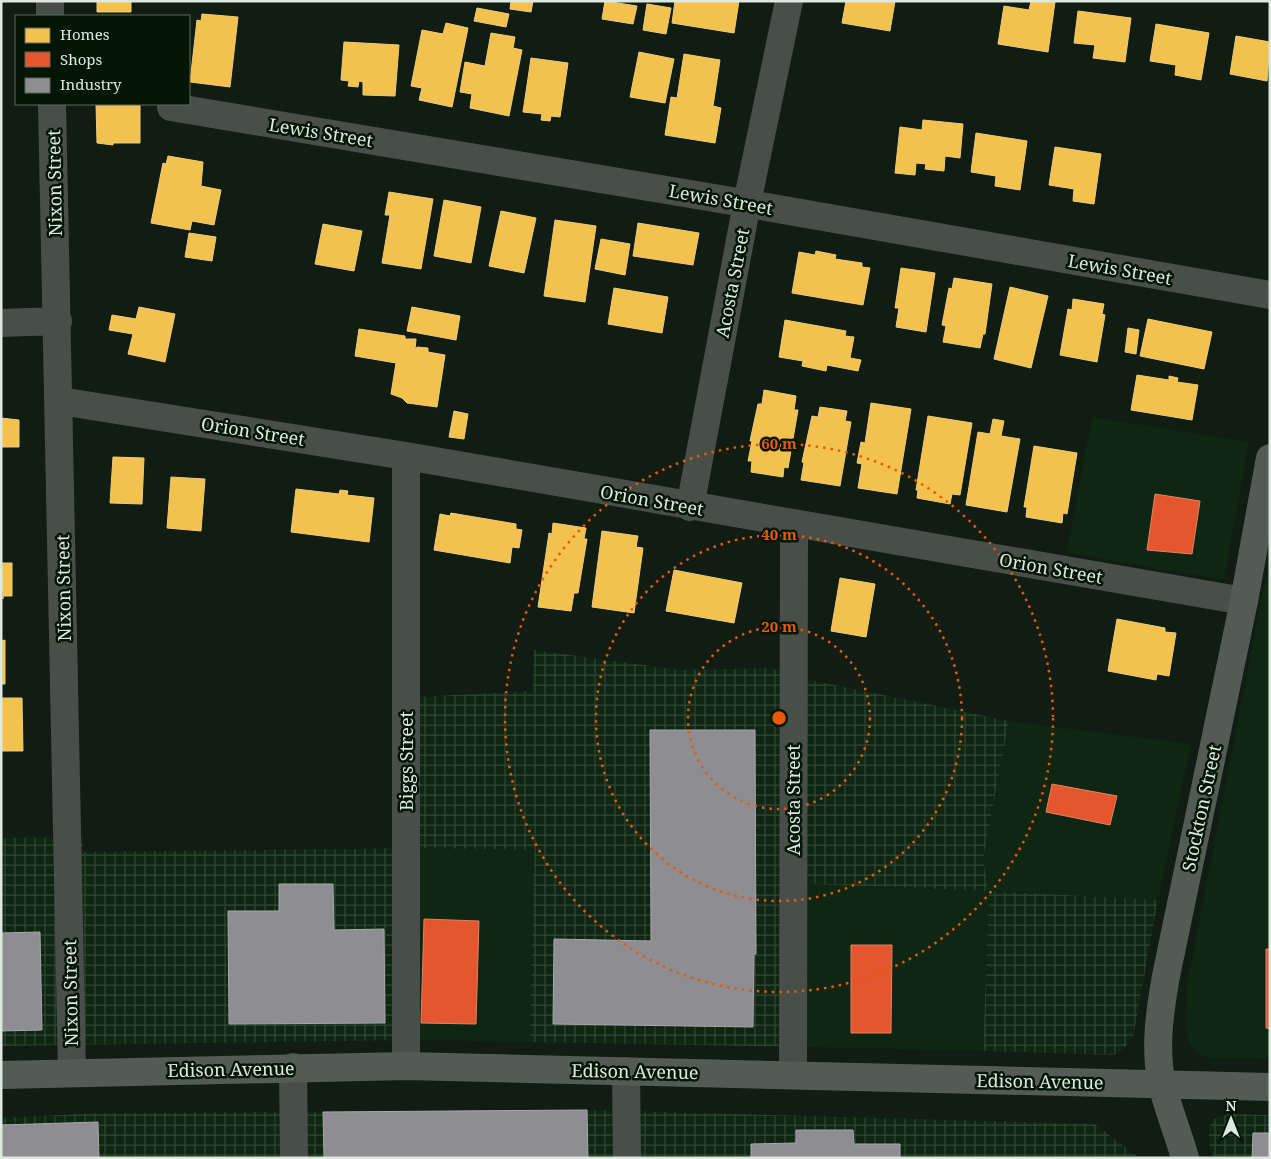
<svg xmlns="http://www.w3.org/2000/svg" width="1271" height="1159" font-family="'Noto Serif',serif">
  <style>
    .built { fill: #0e2612 }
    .industrial { fill: url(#industrial-grid) }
    .homes { fill: #f2c14e; stroke: #eccd79 }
    .shops { fill: #e4572e; stroke: #e28363 }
    .industry { fill: #8d8d92; stroke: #a5a9a9 }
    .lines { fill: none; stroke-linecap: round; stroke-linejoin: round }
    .minor { stroke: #484f49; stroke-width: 28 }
    .secondary { stroke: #525c54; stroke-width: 28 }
    .ring { fill: none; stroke: #e8590c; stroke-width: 2.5; stroke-dasharray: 2.5 5 }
    .labels { text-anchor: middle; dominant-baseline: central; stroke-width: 5; stroke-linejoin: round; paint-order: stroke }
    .street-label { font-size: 18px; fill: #dde9de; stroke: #051607 }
    .centre { fill: #e8590c; stroke: #051607; stroke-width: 2.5 }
    .ring-label { font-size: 15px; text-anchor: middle; font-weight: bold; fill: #e8590c; stroke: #051607; stroke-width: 5; stroke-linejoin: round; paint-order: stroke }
  </style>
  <defs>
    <pattern id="industrial-grid" width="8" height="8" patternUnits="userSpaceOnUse" patternTransform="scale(1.25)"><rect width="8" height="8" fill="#0e2612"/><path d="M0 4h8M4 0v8" fill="none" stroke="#314634"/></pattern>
  </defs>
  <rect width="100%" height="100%" fill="#111c13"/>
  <path class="built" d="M1092 417 1249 442 1224 580 1067 553Z
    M1270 554V1059L1209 1058 1197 1053 1189 1042 1185 1027 1187 985Z
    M1009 721 1191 744 1158 900 989 891 983 1051 807 1047 805 884 989 891 983 860Z
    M414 848 534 850 530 1042 414 1040Z"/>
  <path class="industrial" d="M534 650 680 670 771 668 806 679 1009 721 983 860 989 891 1158 900 1133 1038 1122 1050 1114 1055 983 1051 989 891 805 884 807 1047 530 1042 534 850 415 848 414 1040 1 1046V838L83 837V852L414 848 416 697 532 691Z
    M589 1110 1095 1124 1139 1158H1V1118L100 1113Z
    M1229 1114 1270 1115V1158H1213L1209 1142V1127L1214 1119Z"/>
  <path class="homes" d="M97 1H131V12H97Z
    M511 1H533L531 12 510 9Z
    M605 1 637 6 633 24 602 19Z
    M675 1H739L734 33 672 23Z
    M846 1H895L890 31 842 23Z
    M1031 1 1055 2 1048 52 998 44 1004 6 1029 10Z
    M647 4 671 8 666 34 643 30Z
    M477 8 509 14 506 27 474 21Z
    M1078 11 1131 18 1125 62 1093 58 1095 45 1074 43Z
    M202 14 238 17 230 87 190 82 197 20 201 21Z
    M446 23 468 28 452 107 419 100 422 88 411 86 422 30 443 34Z
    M1156 24 1209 33 1201 80 1175 75 1176 65 1150 61Z
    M491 33 515 37 513 48 522 50 509 116 470 108 472 94 460 92 465 62 485 66Z
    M1236 36 1270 42 1267 81 1230 74Z
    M344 42 399 45 395 96 363 95V82L359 81 358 87 348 86 349 81 341 80Z
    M639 52 674 59 665 103 630 97Z
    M684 54 720 60 713 106 721 108 715 143 665 135 671 97 677 98Z
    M531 58 568 63 560 117 551 116 550 121 541 120 542 114 523 112Z
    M96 104H140V143H113V145L97 143Z
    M923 120 963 124 960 158 945 156 944 171 925 169 926 164 916 163 915 175 895 173 900 127 922 130Z
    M976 133 1027 141 1020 190 995 186 996 176 971 172Z
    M1055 147 1101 154 1094 204 1073 201 1074 189 1049 185Z
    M168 156 203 162 201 186 221 190 214 225 192 221 190 230 151 223 163 163 166 164Z
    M389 192 433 199 421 269 382 263 390 215H385Z
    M444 200 481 207 471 263 434 256Z
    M501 211 536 218 524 273 489 266Z
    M555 220 596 226 585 302 544 296Z
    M638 223 699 233 693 265 633 256Z
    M323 224 362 231 354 271 315 264Z
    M189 233 216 237 212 261 185 257Z
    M601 239 630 244 625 275 595 269Z
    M816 251 836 255 835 259 862 263V267L870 268 863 305 792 293 799 252 815 255Z
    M901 268 935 273 926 332 896 327 899 308H895Z
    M954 278 992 284 985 334H983L980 348 943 342 946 326 942 325 949 288 952 289Z
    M1010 287 1048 296 1031 368 994 359Z
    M614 288 668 297 662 333 608 324Z
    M1073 299 1104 304 1102 314 1105 315 1097 362 1060 355 1068 309 1072 310Z
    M139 307 175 314 165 362 128 354 133 334 109 330 112 315 136 319Z
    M412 307 460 316 456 340 407 331Z
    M1148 319 1212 332 1204 369 1140 356Z
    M785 320 846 331 845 336 854 337 850 358 861 360 858 371 827 365 826 371 802 366 803 361 779 357Z
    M1128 328 1139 330 1136 354 1125 352Z
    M359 329 405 336V339H416L415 350 417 347 428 348V352L445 355 437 407 407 403 402 398 391 394 396 363 355 356Z
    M1137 375 1169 380V376L1178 378 1177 382 1198 385 1192 420 1131 410Z
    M764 390 796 396 794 410H798L788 468 784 467 783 477 751 472 752 461H748L752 441H750L758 404H762Z
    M871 403 911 409 897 494 858 488 862 464 857 463 861 442 865 443Z
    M820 407 847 411 845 421 851 422 840 486 801 480 804 463 802 462 812 416 818 417Z
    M454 411 468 414 464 439 449 437Z
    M928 416 972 423 960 495 952 494 950 504 917 498 918 490H916Z
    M1 418 19 420V447H1Z
    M993 419 1004 421 1001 436 1020 439 1007 512 966 505 978 432 990 434Z
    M1034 446 1077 453 1067 514 1063 513 1062 523 1026 517 1027 507H1024Z
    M113 457 144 458 142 504 110 503Z
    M171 477 205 479 201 531 167 528Z
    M296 489 339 494 340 490 348 491 347 495 374 498 369 542 291 532Z
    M451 513 516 524V529L522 530 519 548 512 547 510 563 434 550 440 514 450 516Z
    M553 523 586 528 584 539H587L578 593H574L571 611 538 607 549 533 552 534Z
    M602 531 638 536 636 547 643 548 634 613 592 607Z
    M1 563H12V596H3V599Z
    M674 570 742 583 734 623 666 611Z
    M840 578 875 584 866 637 831 631Z
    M1117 619 1165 628V632L1176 633 1169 676 1157 674 1156 680 1108 671Z
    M5 640V684H1V641Z
    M1 698H22L23 751H1Z"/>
  <path class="shops" d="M1155 494 1200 501 1192 554 1147 550Z
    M1052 784 1117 796 1110 825 1046 812Z
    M424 919 479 921 476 1024 421 1023Z
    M851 945H892L891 1033H851Z
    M1266 949H1270V1029L1266 1028Z"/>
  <path class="industry" d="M650 730H755L756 954H754L753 1027 553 1024 554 939 651 941Z
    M279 884H333L334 930 384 929 385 1023 229 1024 228 911H279Z
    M40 932 42 1030 1 1031V933Z
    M587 1110 588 1158H324L323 1112Z
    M98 1122 99 1158H1V1125Z
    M796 1130H853L854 1144H900V1158H751V1144L796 1143Z
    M1253 1133H1270V1158H1252Z"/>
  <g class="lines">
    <path class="minor" d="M50 1V16
      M52 104 72 1072
      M171 107 726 200 1270 295
      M1 323 58 321
      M60 401 406 456 1244 601
      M406 456V1066
      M690 507 747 203 789 1
      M293 1067 294 1158
      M626 1071 627 1158
      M793 1075 794 525"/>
    <path class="secondary" d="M1 1075 406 1066 1270 1087
      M1185 1158C1178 1133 1168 1109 1162 1084 1154 1049 1160 1010 1166 976L1244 601 1270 458"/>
  </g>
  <g class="ring">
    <circle cx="779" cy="718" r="91"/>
    <circle cx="779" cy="718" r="183"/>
    <circle cx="779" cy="718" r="274"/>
  </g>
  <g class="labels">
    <g class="street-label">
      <text transform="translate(321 132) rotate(9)">Lewis Street</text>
      <text transform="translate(54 183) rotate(-91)">Nixon Street</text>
      <text transform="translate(721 199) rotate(10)">Lewis Street</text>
      <text transform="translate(1120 269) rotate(10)">Lewis Street</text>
      <text transform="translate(732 283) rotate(-79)">Acosta Street</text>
      <text transform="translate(253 431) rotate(9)">Orion Street</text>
      <text transform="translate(652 500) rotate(10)">Orion Street</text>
      <text transform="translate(1051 568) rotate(10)">Orion Street</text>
      <text transform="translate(63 588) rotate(-91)">Nixon Street</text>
      <text transform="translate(406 761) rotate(-90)">Biggs Street</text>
      <text transform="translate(793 800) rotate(-90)">Acosta Street</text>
      <text transform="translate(1201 808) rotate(-78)">Stockton Street</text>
      <text transform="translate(70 993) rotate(-91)">Nixon Street</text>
      <text transform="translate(231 1069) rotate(-1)">Edison Avenue</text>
      <text transform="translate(635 1071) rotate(1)">Edison Avenue</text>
      <text transform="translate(1040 1081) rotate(1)">Edison Avenue</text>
    </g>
  </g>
  <circle cx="779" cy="718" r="8" class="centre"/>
  <g class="ring-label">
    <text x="779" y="449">60 m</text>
    <text x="779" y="540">40 m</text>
    <text x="779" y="632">20 m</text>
  </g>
  <rect width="1271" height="1159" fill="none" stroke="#dde9de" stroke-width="5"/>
  <rect x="15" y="15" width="175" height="90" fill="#051607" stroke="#5b6a5d"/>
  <rect x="25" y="28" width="25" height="15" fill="#f2c14e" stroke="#5b6a5d"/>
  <text x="60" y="40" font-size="15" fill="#dde9de">Homes</text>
  <rect x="25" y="52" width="25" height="15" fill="#e4572e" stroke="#5b6a5d"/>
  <text x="60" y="65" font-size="15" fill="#dde9de">Shops</text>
  <rect x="25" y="78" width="25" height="15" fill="#8d8d92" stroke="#5b6a5d"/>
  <text x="60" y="90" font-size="15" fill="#dde9de">Industry</text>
  <g transform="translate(1231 1119)" stroke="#051607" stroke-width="4" paint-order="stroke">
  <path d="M0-4L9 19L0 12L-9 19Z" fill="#dde9de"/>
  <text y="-8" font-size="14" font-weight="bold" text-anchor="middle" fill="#dde9de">N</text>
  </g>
</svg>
